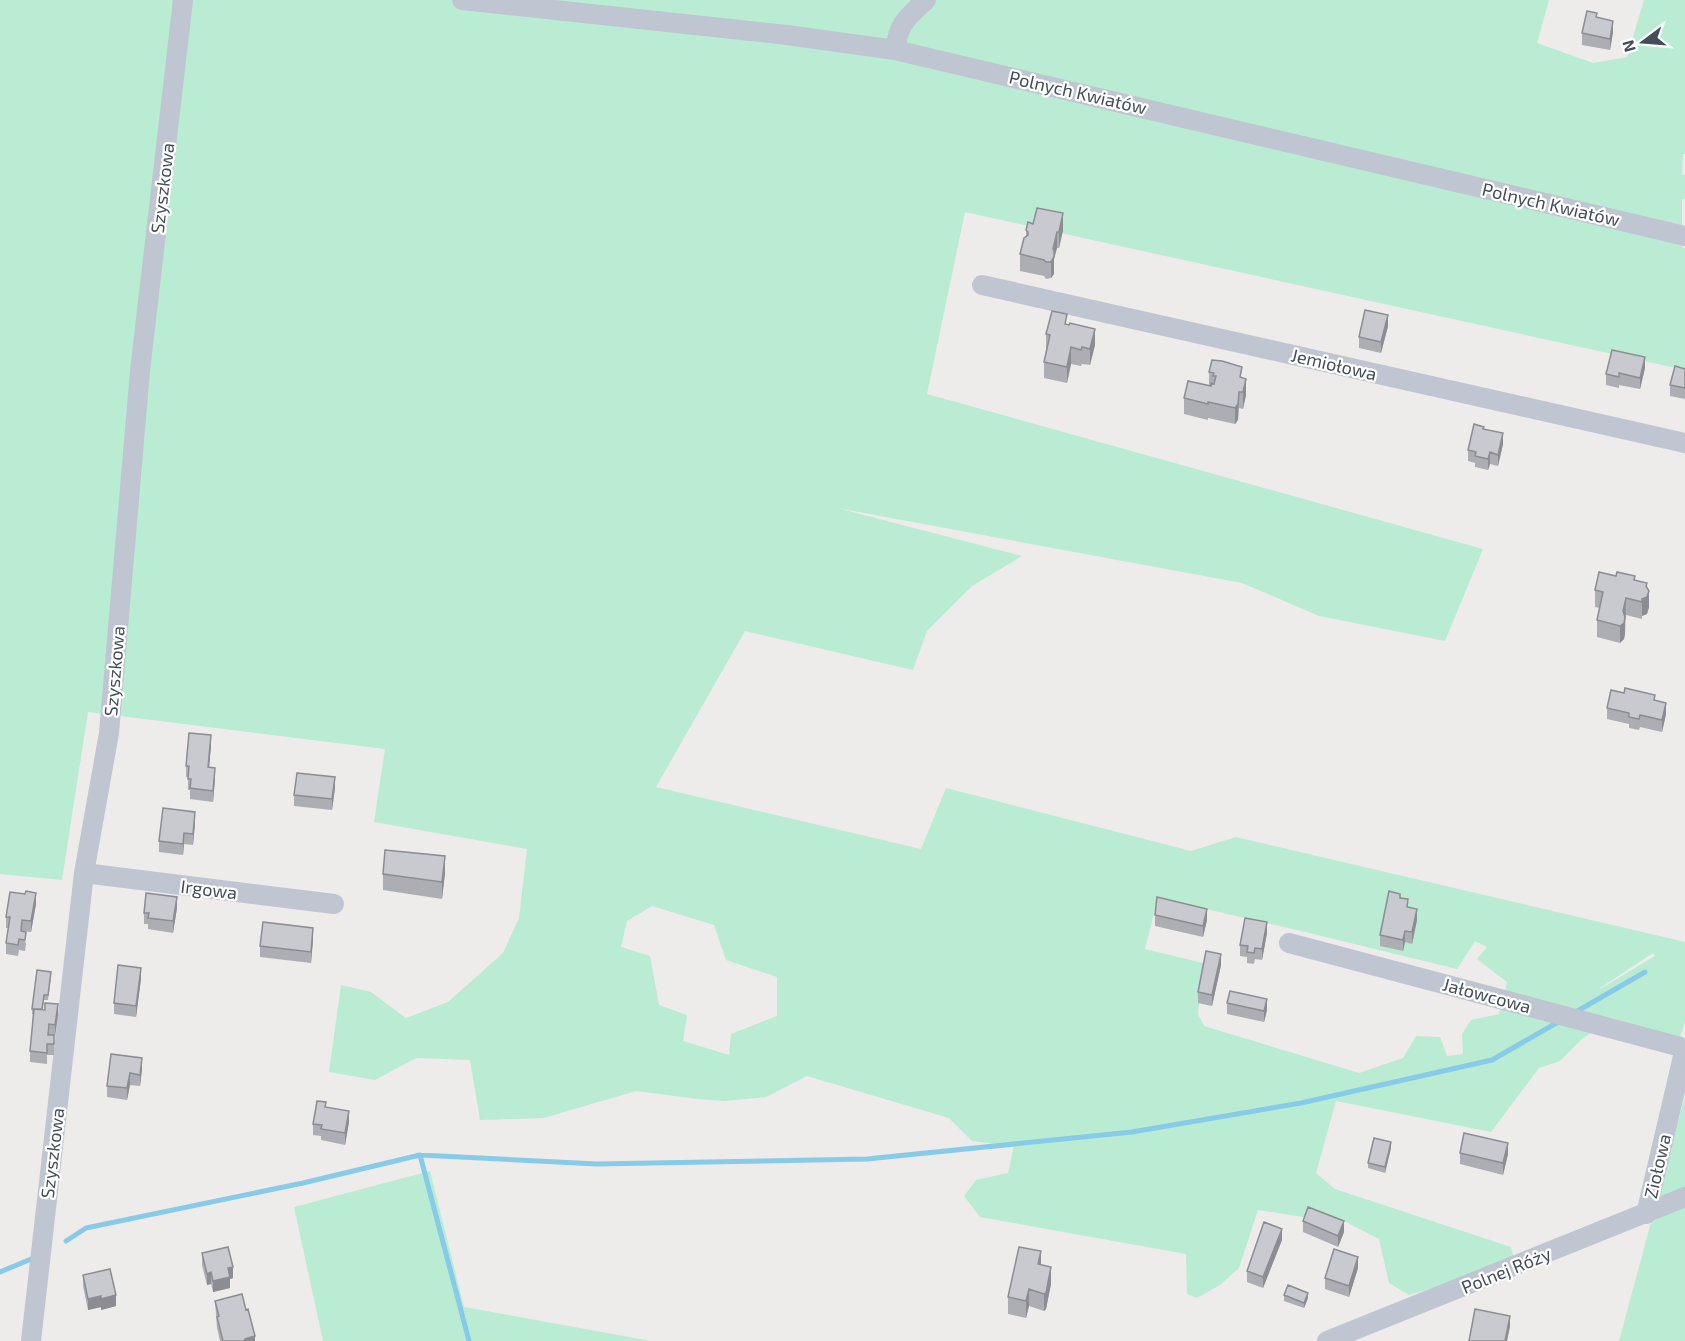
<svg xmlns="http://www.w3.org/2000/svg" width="1685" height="1341" font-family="'Exo 2',sans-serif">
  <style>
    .green { fill: #b9ecd2; fill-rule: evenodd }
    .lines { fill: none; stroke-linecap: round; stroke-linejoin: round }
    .stream { stroke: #87cbe8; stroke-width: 5 }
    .minor { stroke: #bfc6d1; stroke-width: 20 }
    .wall { fill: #acaeb3 }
    .shaded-wall { fill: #8c8d92 }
    .building { fill: #c8cad0; stroke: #8c8d92; stroke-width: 1.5 }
    .labels { text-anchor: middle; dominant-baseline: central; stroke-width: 4.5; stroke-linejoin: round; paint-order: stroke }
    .street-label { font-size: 18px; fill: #444d58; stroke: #fff }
  </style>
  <rect width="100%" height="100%" fill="#eeebeb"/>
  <path class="green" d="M0 0H1549L1537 43 1593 63 1627 57 1644 0H1685V154H1683L1682 174 1685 175V199H1682V247L1685 248V370L965 212 927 394 1483 549 1445 641 1319 616 1242 583 837 508 1022 556 972 586 927 631 913 670 745 631 656 787 921 849 946 788 1191 851 1236 837 1685 942V1021L1680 1038 1612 1018 1582 1039 1560 1061 1539 1068 1491 1132 1336 1101 1316 1173 1335 1189 1511 1247 1514 1259 1443 1285 1409 1295 1389 1283 1379 1239 1338 1218 1303 1217 1258 1210 1239 1268 1220 1285 1197 1298 1187 1294 1186 1254 980 1217 964 1196 976 1180 1008 1173 1014 1146 972 1141 949 1118 807 1076 766 1097 724 1101 698 1099 636 1091 544 1118 480 1120 470 1060 416 1058 375 1080 329 1072 341 985 371 992 406 1018 448 1002 503 953 519 918 527 849 374 822 385 749 88 712 62 880 0 874ZM1158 898 1301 931 1457 969 1475 941 1487 947 1477 959 1507 982 1499 1014 1471 1020 1462 1034 1463 1054 1447 1056 1440 1037 1416 1036 1403 1058 1359 1073 1204 1026 1198 1014 1203 963 1145 949ZM652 906 714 925 726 960 777 977V1016L731 1034 729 1055 683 1041 687 1015 659 1005 650 956 621 947 627 921ZM1653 953 1655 956 1600 989V988Z
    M1685 1096V1341H1619Z
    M430 1171 464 1307 651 1341H323L294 1207Z"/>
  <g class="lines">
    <path class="stream" d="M1574 1013 1645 972
      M420 1155 597 1164 867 1159 1132 1132 1301 1103 1492 1060 1560 1021
      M66 1241 86 1228 303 1183 420 1155 469 1341
      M0 1272 36 1257"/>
    <path class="minor" d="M462 0 787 35 895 50 1685 236
      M895 50C899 22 906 19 926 0
      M982 285 1685 443
      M84 873 334 904
      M1289 943 1685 1048
      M1646 1214 1685 1048
      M31 1341 84 873 109 733 140 371 183 0
      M1327 1341 1685 1197"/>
  </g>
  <path class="wall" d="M1597 17 1613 32 1610 50 1582 45V33Z
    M1026 230H1063L1059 248H1057L1054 259V274L1051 278 1046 279 1044 276 1020 271V254L1026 237Z
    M1067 325 1095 345 1090 365 1082 364 1081 366 1071 364 1067 383 1044 378V362L1046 350V334Z
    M1388 326 1381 353 1359 348V337Z
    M1645 368 1640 389 1619 385V388L1606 385V374Z
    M1685 369V399L1670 396V385Z
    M1209 372 1242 378 1246 395 1243 409 1239 408 1238 420 1235 424 1208 418V420L1184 414V398L1209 386Z
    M1484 429 1503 444 1498 466 1490 464 1488 470 1475 467V463L1468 461V450Z
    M1635 581 1647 588 1649 607 1647 614 1642 616V619L1626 615 1625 621V634L1624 639 1620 643 1597 637V620L1600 608 1595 607V590Z
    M1655 700 1666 714 1662 732 1640 727 1639 730 1629 728V724L1607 719V708Z
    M211 746 209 767 215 779 213 802 190 799V790H188V777H186V766Z
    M335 788 332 810 294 806V795Z
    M195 823 193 845 184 844 183 855 159 852V841Z
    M445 873 442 899 383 890V874Z
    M1400 898 1417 920 1412 944 1405 942 1403 951 1380 946V935Z
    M36 904 31 932 22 931 26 944 25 951 19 950 18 956 6 954V943L8 928H6V917Z
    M177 908 173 933 148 929V924H144V913Z
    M1155 915 1207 920 1203 937 1155 926Z
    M1267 933 1262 960 1255 959 1254 964 1247 963V957L1240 956V945Z
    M313 939 311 963 260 957V946Z
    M1221 965 1212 1006 1198 1003V992Z
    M51 978 48 1000H44L43 1010 58 1015 55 1036H54V1055H47V1064L30 1062V1051L33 1015 32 1014V1009Z
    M141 979 136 1017 114 1014V1003Z
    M1227 1003 1267 1010 1264 1022 1227 1014Z
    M111 1054 142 1069 140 1086 130 1085 127 1100 107 1097V1086Z
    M326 1107 349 1122 345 1145 321 1140V1136L313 1135V1124Z
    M1391 1148 1385 1173 1368 1168V1163Z
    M1460 1153 1508 1154 1503 1175 1460 1164Z
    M1303 1221 1344 1232 1338 1247 1303 1232Z
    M1282 1240 1263 1288 1247 1282V1271Z
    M202 1253 233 1278 230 1279V1288L213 1292 211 1284 207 1285 202 1265Z
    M1041 1265 1051 1284 1046 1309 1044 1311 1029 1306 1026 1318 1008 1314V1297Z
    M1358 1268 1349 1297 1325 1289V1278Z
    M83 1275 116 1306 101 1310V1307L88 1310 83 1286Z
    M1284 1295 1308 1298 1304 1308 1284 1301Z
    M215 1301 255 1341H220L217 1328Z"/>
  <path class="shaded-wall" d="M1613 21V32L1610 50V39Z
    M1063 213V230L1059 248V232Z
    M1057 232V248L1054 259V274L1051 278V262L1053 249Z
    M1388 315V326L1381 353V342Z
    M1095 329V345L1090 365V349Z
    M1071 347V364L1067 383V367Z
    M1645 357V368L1640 389V378Z
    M1246 379V395L1243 409V392Z
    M1239 392 1238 420 1235 424V408Z
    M1503 433V444L1498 466V455Z
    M1490 452V464L1488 470V459Z
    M1647 583V597L1649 591V607L1647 614 1642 616V619V602Z
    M1626 598 1625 634 1624 639 1620 643V626Z
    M1666 703V714L1662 732V720Z
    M211 735V746L208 778V767Z
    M215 768V779L213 802V791Z
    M335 777V788L332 810V799Z
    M195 812V823L193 845V834Z
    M184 833V844L183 855V844Z
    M445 856V873L442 899V882Z
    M36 893V904L31 932V921Z
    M177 897V908L173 933V921Z
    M1207 909V920L1203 937V926Z
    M1417 909V920L1412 944V932Z
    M1267 922V933L1262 960V949Z
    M313 928V939L311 963V952Z
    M1405 931V942L1403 951V940Z
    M1221 954V965L1212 1006V995Z
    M141 968V979L136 1017V1006Z
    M1267 999V1010L1264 1022V1011Z
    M58 1004V1015L55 1036V1025Z
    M142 1058V1069L140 1086V1075Z
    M130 1073V1085L127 1100V1088Z
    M349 1111V1122L345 1145V1133Z
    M1391 1142V1148L1385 1173V1167Z
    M1508 1143V1154L1503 1175V1163Z
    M1344 1221V1232L1338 1247V1236Z
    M1282 1229V1240L1263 1288V1277Z
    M1041 1251V1268L1038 1264Z
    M1358 1257V1268L1349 1297V1286Z
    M233 1267V1278L230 1279V1288L213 1292V1281L228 1268Z
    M1051 1267V1284L1046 1309 1044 1311V1294Z
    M211 1272V1284L207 1285V1274Z
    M1029 1289V1306L1026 1318V1301Z
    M1308 1293V1298L1304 1308V1303Z
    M116 1295V1306L101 1310V1299Z
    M101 1296V1307L88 1310V1299Z
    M1510 1316V1327L1507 1341H1505Z
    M255 1336V1341H244L245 1339Z"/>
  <path class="building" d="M1587 11 1597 13 1596 17 1613 21 1610 39 1582 33Z
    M1037 208 1063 213 1059 232H1057L1053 249H1054V257L1051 262H1046L1044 260 1020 254 1024 238 1028 235V232L1026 230 1028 222 1033 224Z
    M1365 310 1388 315 1381 342 1359 337Z
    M1052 311 1067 314 1065 324 1069 325 1070 323 1095 329 1090 349 1082 347 1081 350 1071 347 1067 367 1044 362 1050 335 1046 334Z
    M1612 350 1645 357 1640 378 1619 373V377L1606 374Z
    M1212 360 1222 361 1242 367 1240 377 1246 379 1243 392H1239L1238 404 1235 408 1208 402V404L1184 398 1188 381 1211 386V383L1214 384 1216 376H1213L1214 373 1209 372Z
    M1675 366 1685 369V388L1670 385Z
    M1474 424 1484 427 1483 429 1503 433 1498 455 1490 452 1488 459 1475 456 1476 452 1468 450Z
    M1599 572 1616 576 1617 572 1635 576 1634 580 1647 583 1646 586 1649 591 1647 597 1642 599V602L1626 598 1623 611 1625 617 1624 623 1620 626 1597 620 1603 592 1595 590Z
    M1625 688 1655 695 1654 700 1666 703 1662 720 1640 715 1639 719 1629 717V713L1607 708 1611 690 1624 693Z
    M189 733 211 735 208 767 215 768 213 791 190 788 191 779H188L189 766H186Z
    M297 773 335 777 332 799 294 795Z
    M163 808 195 812 193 834 184 833 183 844 159 841Z
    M385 850 445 856 442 882 383 874Z
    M26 891 36 893 31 921 22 920 21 931 26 932 25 940 19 939 18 945 6 943 10 917H6L10 892 25 894Z
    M1389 891 1400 894V898L1408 899 1407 907 1417 909 1412 932 1405 931 1403 940 1380 935Z
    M146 893 177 897 173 921 148 918 149 913H144Z
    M1157 897 1207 909 1203 926 1155 915Z
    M1245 918 1267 922 1262 949 1255 948 1254 953 1247 952 1248 946 1240 945Z
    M263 922 313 928 311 952 260 946Z
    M1206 951 1221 954 1212 995 1198 992Z
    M118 965 141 968 136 1006 114 1003Z
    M37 970 51 972 48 995H44L42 1009H32Z
    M1230 991 1267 999 1264 1011 1227 1003Z
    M45 1003 58 1004 55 1025 49 1024 48 1035H54V1044H47V1053L30 1051 34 1009 45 1010Z
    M111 1054 142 1058 140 1075 130 1073 127 1088 107 1086Z
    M317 1101 326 1102 325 1107 349 1111 345 1133 321 1129 322 1125 313 1124Z
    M1464 1133 1508 1143 1503 1163 1460 1153Z
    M1374 1138 1391 1142 1385 1167 1368 1163Z
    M1308 1207 1344 1221 1338 1236 1303 1221Z
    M1264 1222 1282 1229 1263 1277 1247 1271Z
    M228 1247 233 1267 228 1268 230 1277 213 1281 211 1272 207 1274 202 1253Z
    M1019 1247 1041 1251 1038 1264 1051 1267 1046 1293 1044 1294 1029 1289 1026 1301 1008 1297Z
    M1334 1249 1358 1257 1349 1286 1325 1278Z
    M110 1269 116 1295 101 1299V1296L88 1299 83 1275Z
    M1288 1285 1308 1293 1304 1303 1284 1295Z
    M242 1294 246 1310 248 1309 255 1336 245 1339 244 1341H223L217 1317 219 1316 215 1301Z
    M1475 1309 1510 1316 1505 1341H1469Z"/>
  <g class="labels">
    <g class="street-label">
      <text transform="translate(1078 92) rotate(13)">Polnych Kwiatów</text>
      <text transform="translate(162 188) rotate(-83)">Szyszkowa</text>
      <text transform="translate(1551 204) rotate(13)">Polnych Kwiatów</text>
      <text transform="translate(1334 364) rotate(13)">Jemiołowa</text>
      <text transform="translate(114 671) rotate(-85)">Szyszkowa</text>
      <text transform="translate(209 889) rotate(7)">Irgowa</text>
      <text transform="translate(1487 995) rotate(15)">Jałowcowa</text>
      <text transform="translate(52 1153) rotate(-83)">Szyszkowa</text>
      <text transform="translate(1657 1166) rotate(-77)">Ziołowa</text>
      <text transform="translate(1506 1270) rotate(-22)">Polnej Róży</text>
    </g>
  </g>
  <g transform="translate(1643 42) rotate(254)" stroke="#ffffff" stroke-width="4.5" paint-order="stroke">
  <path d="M0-4.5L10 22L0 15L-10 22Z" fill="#444d58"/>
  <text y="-9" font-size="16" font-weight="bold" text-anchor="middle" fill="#444d58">N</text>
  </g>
</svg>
